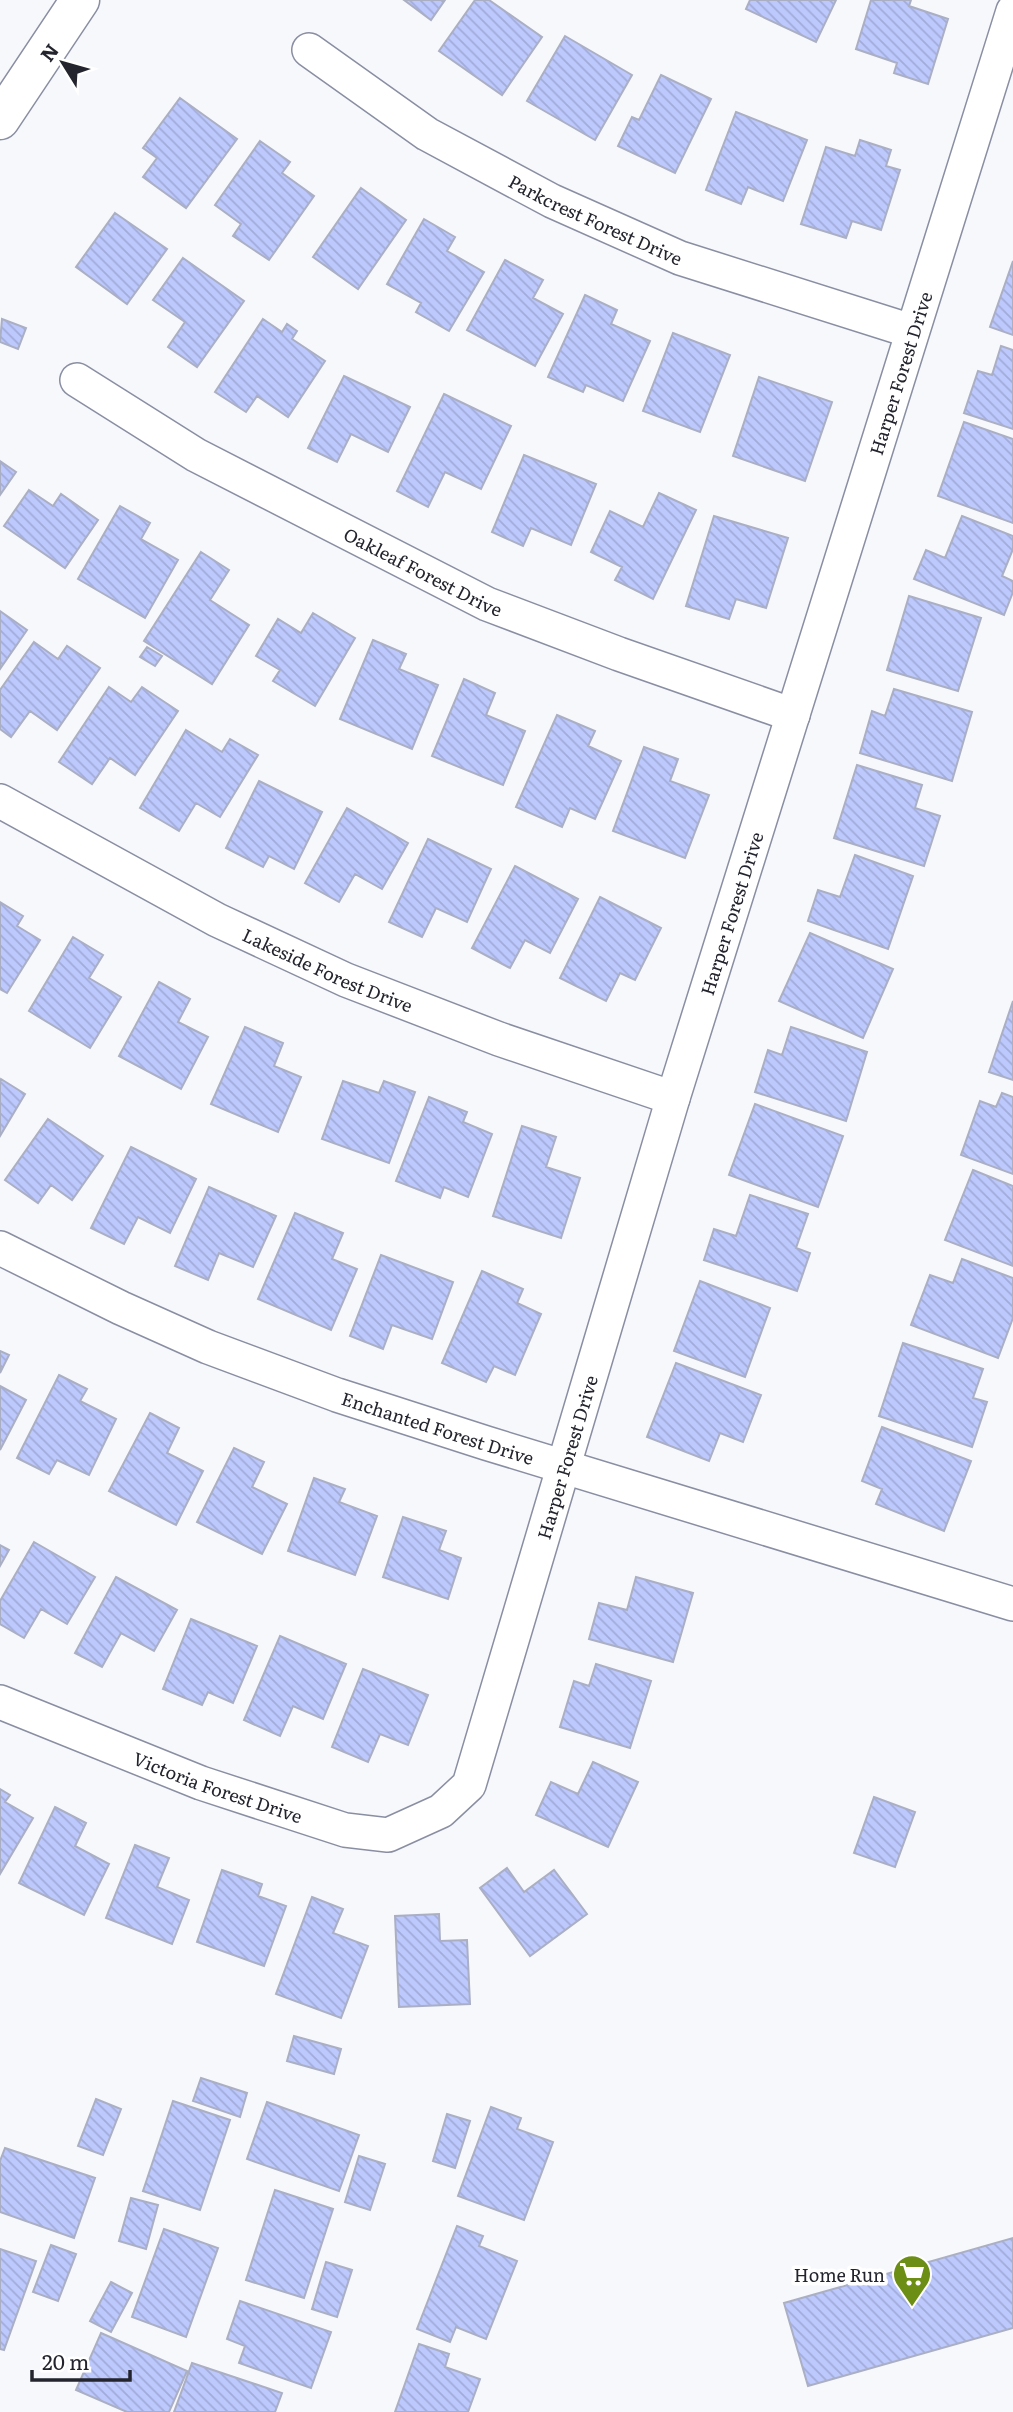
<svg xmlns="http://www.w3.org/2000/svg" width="1013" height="2412" font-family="Literata,serif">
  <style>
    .building { fill: url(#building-back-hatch); stroke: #aaafc4; stroke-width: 2 }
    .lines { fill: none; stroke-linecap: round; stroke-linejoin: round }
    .minor-casing { stroke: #898ea2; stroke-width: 36 }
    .secondary-casing { stroke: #898ea2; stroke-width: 41 }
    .minor { stroke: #fff; stroke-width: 33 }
    .secondary { stroke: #fff; stroke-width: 38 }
    .labels { text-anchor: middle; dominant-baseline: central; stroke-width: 7; stroke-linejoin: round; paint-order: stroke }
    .street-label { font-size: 18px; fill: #23242d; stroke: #fff }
    .poi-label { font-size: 18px; fill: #23242d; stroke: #fff; text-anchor: end }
  </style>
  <defs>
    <pattern id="building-back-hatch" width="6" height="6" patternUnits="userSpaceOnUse" patternTransform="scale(1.75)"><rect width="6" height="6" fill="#bdc8fd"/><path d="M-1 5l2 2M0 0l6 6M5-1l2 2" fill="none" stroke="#a2acd9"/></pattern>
  </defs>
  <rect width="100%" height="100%" fill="#f7f8fc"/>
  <path class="building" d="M404 0H445L431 20Z
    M475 0H489L542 37 502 95 439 51Z
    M750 0H836L816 42 746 9Z
    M871 0H911L909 6 948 19 928 84 894 73 897 63 856 49Z
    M565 36 632 75 595 140 527 101Z
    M661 75 711 99 675 173 618 146 632 117 639 120Z
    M180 98 237 139 186 208 143 177 157 158 143 148Z
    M736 112 807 140 783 201 748 187 741 204 706 190Z
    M860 140 891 150 886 166 900 170 881 230 852 221 846 238 801 224 826 147 855 156Z
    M260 141 290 162 282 173 314 196 269 260 233 236 241 224 215 205Z
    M361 188 406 220 358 289 313 257Z
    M115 213 167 249 127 304 76 267Z
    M424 219 455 237 447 251 484 272 449 331 416 312 421 303 387 284Z
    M183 258 244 301 197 367 168 347 185 322 153 300Z
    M505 260 543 280 533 298 563 314 535 366 467 330Z
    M1013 261V335L990 327Z
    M585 295 617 310 611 324 650 341 623 401 586 385 583 392 548 377Z
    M2 319 26 328 18 349 0 342Z
    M263 319 282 332 287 324 297 331 292 339 325 361 288 417 257 396 246 412 215 392Z
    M673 333 730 355 700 432 643 411Z
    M1001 346 1013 350V429L964 413 978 371 992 375Z
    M344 376 410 407 388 452 351 434 337 462 308 448Z
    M759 377 832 402 805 481 733 456Z
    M444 394 511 426 481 489 445 472 428 507 397 491Z
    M964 422 1013 439V523L938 496Z
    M524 455 596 484 571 545 531 528 523 546 492 532Z
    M0 461 16 472 0 495Z
    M29 490 53 506 61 494 98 520 65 568 4 526Z
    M659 493 696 510 653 599 615 580 622 567 591 552 610 511 643 527Z
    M120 506 150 523 141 539 178 560 145 618 78 579Z
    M714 516 788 538 766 608 736 599 729 619 686 606Z
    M962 516 1013 536V549L1002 576 1013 581V592L1004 615 914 579 926 550 945 558Z
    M201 552 229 570 210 600 249 625 212 684 144 641Z
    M909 596 981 618 958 691 887 670Z
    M0 611 27 630 0 669Z
    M313 613 355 638 315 706 273 681 280 670 256 656 278 619 301 633Z
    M373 640 406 654 399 669 438 685 412 749 340 719Z
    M34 642 58 659 67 646 100 668 57 730 30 711 11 737 0 729V690Z
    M147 647 162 656 155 666 140 657Z
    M464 679 495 693 486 715 525 731 503 785 432 756Z
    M109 687 131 702 142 687 178 711 135 775 110 758 92 784 59 762Z
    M894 689 972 712 952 781 860 753 872 711 885 716Z
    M557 715 595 731 588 746 621 761 595 819 570 808 562 827 516 807Z
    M186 730 222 752 230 739 258 755 220 817 196 803 179 831 140 808Z
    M644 747 678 759 670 781 709 795 685 858 613 831Z
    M857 765 922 785 915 808 940 816 924 866 834 838Z
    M259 781 322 812 294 869 269 856 263 867 226 848Z
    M347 808 408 843 382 889 355 874 339 902 305 883Z
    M428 839 491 869 467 922 436 908 422 937 389 922Z
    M855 855 913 876 888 949 808 921 818 890 840 897Z
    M515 866 578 899 550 953 525 940 510 968 472 948Z
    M600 897 661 928 635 980 620 973 606 1001 560 978Z
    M0 902 23 916 17 926 40 940 7 993 0 989Z
    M810 933 893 969 863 1038 779 1001Z
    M73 937 103 955 89 978 121 997 90 1048 29 1011Z
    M159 982 190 999 178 1022 208 1037 181 1089 119 1056Z
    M1013 1001V1080L989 1072Z
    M245 1027 283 1043 274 1066 301 1077 278 1132 211 1104Z
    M791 1027 867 1052 846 1121 755 1092 768 1050 782 1055Z
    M1 1079 25 1094 0 1136V1081Z
    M343 1081 379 1093 384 1081 415 1092 389 1163 322 1139Z
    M1002 1093 1013 1097V1174L961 1155 980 1101 996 1107Z
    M429 1097 467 1112 463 1122 492 1134 468 1197 444 1187 440 1198 396 1181Z
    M755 1104 843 1136 818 1207 729 1175Z
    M48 1119 103 1156 72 1200 51 1185 38 1203 5 1180Z
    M522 1126 556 1137 546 1167 580 1178 561 1238 493 1216Z
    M131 1147 196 1179 170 1233 138 1217 124 1244 91 1228Z
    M973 1170 1013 1186V1266L945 1240Z
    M209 1187 276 1216 253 1267 219 1253 208 1280 175 1266Z
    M750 1195 808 1214 796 1248 810 1253 797 1291 704 1260 714 1229 736 1236Z
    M295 1213 343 1233 332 1259 357 1269 331 1330 258 1299Z
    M381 1255 453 1282 432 1339 392 1325 383 1349 350 1336Z
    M962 1259 1013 1278V1318L998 1358 911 1325 930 1275 953 1283Z
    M482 1271 523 1289 517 1303 541 1314 515 1375 494 1366 486 1382 442 1363Z
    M700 1281 770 1308 745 1377 674 1351Z
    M903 1343 983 1369 973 1398 987 1402 972 1447 879 1416Z
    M0 1351 9 1355 0 1373Z
    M676 1363 761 1395 743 1442 720 1433 709 1461 647 1437Z
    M59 1375 87 1389 80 1401 116 1419 89 1475 57 1460 49 1474 17 1458Z
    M0 1386 26 1400 0 1450Z
    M150 1413 179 1428 167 1453 203 1471 176 1525 109 1491Z
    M882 1427 971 1461 944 1531 876 1504 882 1489 862 1481Z
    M234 1448 264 1462 252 1487 287 1504 262 1554 197 1522Z
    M314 1478 345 1489 339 1502 377 1516 355 1575 288 1551Z
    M403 1517 446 1531 439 1550 461 1558 448 1599 383 1577Z
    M34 1542 95 1577 67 1624 41 1609 24 1638 0 1624V1601Z
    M0 1545 9 1550 0 1566Z
    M116 1577 177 1610 154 1651 121 1633 102 1667 75 1653Z
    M636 1577 693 1593 673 1662 589 1639 599 1603 627 1610Z
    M191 1619 257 1646 233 1703 208 1692 202 1705 163 1689Z
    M280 1636 346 1664 323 1719 293 1706 280 1736 244 1720Z
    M596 1664 651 1681 630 1748 560 1727 574 1681 589 1686Z
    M363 1669 428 1695 408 1745 380 1734 368 1762 332 1747Z
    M593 1762 638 1782 608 1847 536 1815 551 1782 578 1794Z
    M0 1789 10 1795 5 1802 33 1818 0 1874Z
    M874 1797 915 1812 895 1867 854 1853Z
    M55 1807 86 1823 75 1846 109 1864 84 1915 19 1883Z
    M135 1845 169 1858 157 1887 189 1900 172 1944 106 1918Z
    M507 1868 524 1892 554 1870 587 1914 530 1956 480 1888Z
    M222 1870 262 1884 258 1896 286 1906 264 1966 197 1942Z
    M312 1897 343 1909 333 1933 368 1946 341 2018 276 1994Z
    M439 1914 440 1941 467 1940 470 2004 399 2007 395 1916Z
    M294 2036 341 2049 334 2074 287 2061Z
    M201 2078 247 2093 240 2117 193 2101Z
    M96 2099 121 2109 103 2155 78 2146Z
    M173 2101 230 2120 200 2210 143 2191Z
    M267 2102 359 2135 339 2191 247 2159Z
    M491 2107 521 2118 517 2129 553 2142 524 2220 458 2196Z
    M447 2114 470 2121 455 2168 433 2161Z
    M5 2148 95 2178 74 2238 0 2212V2161Z
    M359 2156 385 2164 370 2210 345 2202Z
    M275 2190 333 2209 304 2298 246 2280Z
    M131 2198 158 2205 146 2249 119 2241Z
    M457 2226 483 2236 479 2246 517 2261 486 2339 456 2327 450 2342 417 2329Z
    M164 2229 218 2248 186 2337 132 2317Z
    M1013 2238V2328L808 2386 784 2303Z
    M51 2245 76 2254 58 2301 33 2292Z
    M0 2249 36 2261 4 2350 0 2349Z
    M326 2262 352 2270 337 2317 312 2309Z
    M111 2282 132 2293 111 2332 90 2321Z
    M240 2301 331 2332 311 2388 239 2363 245 2346 227 2339Z
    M101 2333 187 2371 169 2412H127L76 2390Z
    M419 2344 449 2354 445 2367 480 2379 468 2412H395Z
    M192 2363 282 2393 275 2412H174Z"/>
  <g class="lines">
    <defs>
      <g id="minor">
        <path id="s1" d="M309 50 427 134 552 201 680 258 911 331"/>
        <path id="s2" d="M77 380 196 455 487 604 619 654 793 715"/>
        <path id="s3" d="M0 801 217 920 346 980 499 1039 673 1098"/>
        <path id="s4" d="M0 1248 121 1308 208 1347 337 1395 486 1443 1013 1604"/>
        <path id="s5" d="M0 1702 201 1783 345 1830 388 1835 441 1811 469 1785 673 1098 1013 11"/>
      </g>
      <path id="secondary" d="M0 120 80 0"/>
    </defs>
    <use href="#minor" class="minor-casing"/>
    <use href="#secondary" class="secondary-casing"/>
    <use href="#minor" class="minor"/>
    <use href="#secondary" class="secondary"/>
  </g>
  <defs>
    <symbol id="supermarket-pin" viewBox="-11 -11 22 30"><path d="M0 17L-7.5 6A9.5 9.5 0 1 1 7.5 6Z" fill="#6c8e15" stroke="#fff"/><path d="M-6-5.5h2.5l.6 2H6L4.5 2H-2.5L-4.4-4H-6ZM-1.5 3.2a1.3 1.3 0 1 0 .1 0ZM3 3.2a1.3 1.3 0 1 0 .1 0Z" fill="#fff"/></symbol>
  </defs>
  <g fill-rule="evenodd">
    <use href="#supermarket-pin" x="890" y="2252" width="44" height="60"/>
  </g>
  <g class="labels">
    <g class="street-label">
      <text stroke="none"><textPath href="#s1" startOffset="334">Parkcrest Forest Drive</textPath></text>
      <text stroke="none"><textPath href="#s5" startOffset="1984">Harper Forest Drive</textPath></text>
      <text stroke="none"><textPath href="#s2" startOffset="396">Oakleaf Forest Drive</textPath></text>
      <text stroke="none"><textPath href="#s5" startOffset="1418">Harper Forest Drive</textPath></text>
      <text stroke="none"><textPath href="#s3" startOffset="369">Lakeside Forest Drive</textPath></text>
      <text stroke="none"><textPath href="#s4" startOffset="474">Enchanted Forest Drive</textPath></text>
      <text stroke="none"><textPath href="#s5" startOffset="850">Harper Forest Drive</textPath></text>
      <text stroke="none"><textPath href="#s5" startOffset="234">Victoria Forest Drive</textPath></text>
    </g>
    <g class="poi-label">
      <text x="885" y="2274">Home Run</text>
    </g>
  </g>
  <g transform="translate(63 63) rotate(307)" stroke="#ffffff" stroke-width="5" paint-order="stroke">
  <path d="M0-5L12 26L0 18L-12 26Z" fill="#23242d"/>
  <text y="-10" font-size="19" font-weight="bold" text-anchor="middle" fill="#23242d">N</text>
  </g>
  <path d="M32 2370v10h98v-10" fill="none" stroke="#23242d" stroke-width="3.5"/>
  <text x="42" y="2370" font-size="21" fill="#23242d" stroke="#ffffff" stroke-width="5" paint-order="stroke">20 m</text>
</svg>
